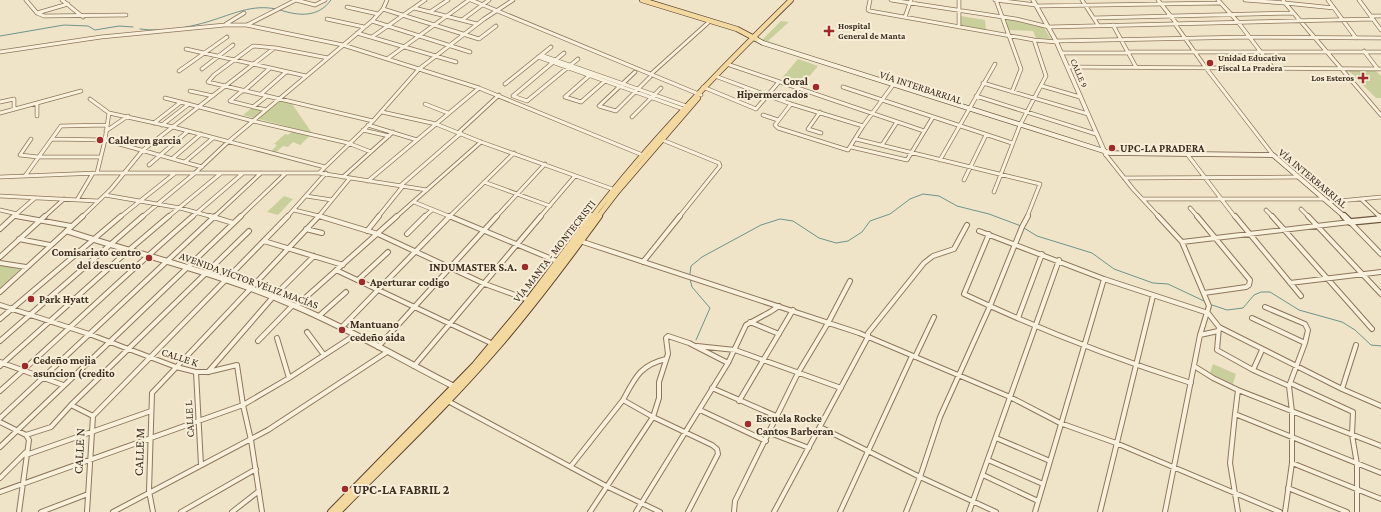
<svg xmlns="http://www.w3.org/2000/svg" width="1381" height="512" font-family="'Crimson Pro',serif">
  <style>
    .green { fill: #c9cf9b }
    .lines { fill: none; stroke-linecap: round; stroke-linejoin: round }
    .stream { stroke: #6f938a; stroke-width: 1 }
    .minor-far1-casing { stroke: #8d765c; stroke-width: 4.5 }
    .minor-casing { stroke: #8d765c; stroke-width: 6 }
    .tertiary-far1-casing { stroke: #8d765c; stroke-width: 5 }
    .tertiary-casing { stroke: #8d765c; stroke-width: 7 }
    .secondary-far1-casing { stroke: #6f573f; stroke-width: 5.5 }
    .secondary-casing { stroke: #6f573f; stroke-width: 8 }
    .primary-far1-casing { stroke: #5b4430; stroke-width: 6 }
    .primary-casing { stroke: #5b4430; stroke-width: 8 }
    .minor-far1 { stroke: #faf1dc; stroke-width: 3 }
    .minor { stroke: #faf1dc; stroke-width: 4 }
    .tertiary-far1 { stroke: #faf1dc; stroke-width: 3.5 }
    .tertiary { stroke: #faf1dc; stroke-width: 5 }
    .secondary-far1 { stroke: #faf1dc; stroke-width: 4 }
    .secondary { stroke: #faf1dc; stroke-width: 5.5 }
    .primary-far1 { stroke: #f3d9a0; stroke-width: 4.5 }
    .primary { stroke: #f3d9a0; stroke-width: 6 }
    .poi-dot { fill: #9e2a2b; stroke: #f7eed8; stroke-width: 1.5 }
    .labels { text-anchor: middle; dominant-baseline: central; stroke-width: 4; stroke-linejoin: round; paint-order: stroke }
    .far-poi-label { font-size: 9px; font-weight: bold; fill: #3d2e20; stroke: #f7eed8; text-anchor: start }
    .far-street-label { font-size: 9px; fill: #3d2e20; stroke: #f7eed8 }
    .poi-label { font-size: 11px; font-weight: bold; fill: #3d2e20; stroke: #f7eed8; text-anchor: start }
    .street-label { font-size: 11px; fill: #3d2e20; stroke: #f7eed8 }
    .near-street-label { font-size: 13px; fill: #3d2e20; stroke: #f7eed8 }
    .near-poi-label { font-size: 13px; font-weight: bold; fill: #3d2e20; stroke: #f7eed8; text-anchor: start }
  </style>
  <rect width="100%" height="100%" fill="#f0e4c8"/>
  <path class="green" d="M961 16 985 20 986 30 961 25Z
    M1005 18 1043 26 1051 39 1036 38 1033 31 1008 30Z
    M781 21 789 22 768 41 805 54 762 40Z
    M798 59 818 66 802 85 782 78Z
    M1375 70 1381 76V98H1376L1349 71Z
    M283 99 290 101 312 133 243 115 254 106 269 110Z
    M295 129 312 134 300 145 293 142 288 147 283 146 275 153 270 152 277 145 274 144 285 134 288 135Z
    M284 196 293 199 278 215 267 212Z
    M0 265 20 269 0 288Z
    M1213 364 1236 374 1233 384 1210 373Z"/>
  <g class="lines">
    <path class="stream" d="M280 10C299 16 318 18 331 0
      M140 29C163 32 188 28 210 21 233 14 252 4 276 9
      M0 36 64 25 88 26 95 30 119 26 133 27
      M1024 228 1037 236 1092 253 1114 269 1153 283 1168 284 1204 301
      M690 274 691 266 702 257 761 225 780 219 793 221 819 238 836 243 848 241 862 232 870 221 890 214 910 199 923 194 939 196 957 206 989 214 1021 226
      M690 279 692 287 710 308 696 340
      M1212 305 1227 310 1243 308 1254 295 1261 292H1270L1299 310 1342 322 1355 330 1371 345 1381 346"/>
    <defs>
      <path id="minor-far1" d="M26 0 37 13
        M62 0 83 17
        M296 0 315 5 325 0
        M448 0 430 12 477 24
        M471 0 701 95
        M870 0 868 10 870 11 1034 40 1057 42
        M891 0 1016 19 1049 27 1373 19
        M959 0V27
        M995 0 1036 5
        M996 0 1021 69 1012 92
        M1082 0 1098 25
        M1158 0 1177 24
        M1218 0 1238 22 1273 68
        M1245 0 1285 3 1283 0
        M1328 0 1356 38
        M1359 0 1381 30
        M1285 3 1381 115
        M1285 3 1334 8
        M1037 6 1220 3
        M347 7 378 14
        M414 8 430 12
        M383 9 479 39 496 26
        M37 13 44 16 126 15
        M37 13 68 4
        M1371 16H1381
        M905 17 911 0
        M1094 18 1293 13
        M327 19 364 27
        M462 20 489 0
        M372 21 470 52
        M226 24 244 13
        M1175 24 1206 68 1273 155
        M247 25 296 0
        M1113 25 1136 67
        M357 33 456 62
        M372 37 425 0
        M1056 41 1249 37 1381 38
        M186 49 306 76
        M1364 51 1377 68
        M0 52 101 37 225 25H246L343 45 479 88 645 156
        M1127 52H1381
        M564 53 513 96 527 101 578 59
        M1062 53H1128
        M541 55 689 107
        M538 57 686 110
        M328 58 276 48 253 46 214 75 208 82 373 121
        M387 59 469 0
        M727 64 924 131
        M1068 67 1381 69
        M202 69 233 45
        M179 71 227 37
        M635 72 599 106 616 111 650 77
        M651 74 710 21
        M590 75 565 97 581 102 605 81
        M715 76 791 104 863 126 893 85
        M983 83 1088 114
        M505 84 551 47
        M1042 86 1080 97
        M703 87 756 109 778 83
        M843 87 1012 143
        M190 91 213 96
        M242 91 230 101 266 110
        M244 91 269 69
        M261 94 286 72
        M976 96 1096 134
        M165 98 253 121 348 143 371 152
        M90 99 109 113 173 127 325 167
        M0 102 14 99V109
        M37 103 81 91
        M425 104 448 113
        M791 104 775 125 778 128 848 150 863 126
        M253 107 267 96
        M382 112 436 124 481 142 615 190
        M820 112 808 129 821 133
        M0 113 37 103V116
        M763 115 778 120
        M632 117 661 88
        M154 123 181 102
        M162 125 189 104
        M368 125 417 140
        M363 130 389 136
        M106 131 128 116
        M459 132 499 95
        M31 139 20 155 38 157H100
        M52 139 105 140 202 167
        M660 139 719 163 720 166 679 217
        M856 139 1040 184 1027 217
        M882 145 897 122
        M851 147 907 160 933 117
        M1187 154 1235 217
        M1106 155 1133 189 1159 217
        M173 158 201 134
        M940 160 995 64
        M186 161 213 138
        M149 165 188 131
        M97 173 105 140 109 113
        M319 173 373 121 419 69 484 19 513 0
        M25 176 61 126 107 125
        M0 177 97 173H319L427 190
        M343 177 393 132
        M1124 178 1298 177
        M964 180 986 135
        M368 181 479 88
        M484 182 550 206
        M400 186 461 133
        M994 192 1020 125 1046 76 1034 40
        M105 195 180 208 213 217
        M0 196 98 201
        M306 196 332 200
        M1143 199H1325
        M1361 199 1380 217
        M77 200 93 173
        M414 202 451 217
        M1329 202 1381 197
        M1190 208 1198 217
        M1301 209 1309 217
        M0 210 17 214
        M294 210 323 217
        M1266 210 1273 217
        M14 216 22 217
        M13 217 35 198
        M44 217 64 199
        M82 217 111 189 143 150 273 49
        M120 217 174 174
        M142 217 195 173 228 142 372 21 383 9 387 0
        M168 217 220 174
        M192 217 242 174
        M214 217 261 173
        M240 217 286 173
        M287 217 326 173
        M318 217 350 178
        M378 217 403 186
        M396 217 481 142
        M424 217 432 210
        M449 217 514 153
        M496 217 545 164
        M540 217 575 176"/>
      <path id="minor" d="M16 216 71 226
        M210 216 233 223
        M319 216 378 234 485 284 529 300
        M449 216 559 262
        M1158 216 1182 242 1209 306 1200 335 1165 512
        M1197 216 1250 280 1249 285 1246 287 1204 293
        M1235 216 1301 296
        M1272 216 1372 329
        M1308 216 1381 294
        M1379 216 1381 218
        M0 229 14 216
        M306 229 322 233
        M367 231 379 216
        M979 231 1104 279 1208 313 1219 327 1217 350 1253 370 1289 386
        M407 234 425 216
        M989 234 964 294C1038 329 1113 358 1191 383
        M19 239 50 245
        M264 241 343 265
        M580 241 859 333 1010 397 1060 423 1116 443 1280 512
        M1182 242 1350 222 1381 254
        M0 257 45 216
        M643 262 680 216
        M0 263 26 267
        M336 270 493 344
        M358 280 388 252
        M1290 283 1381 272
        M0 292 83 216
        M0 305 89 334 176 367 196 372H208L237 365 243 405 251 440 262 512
        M296 306 397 216
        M1265 307 1305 324 1308 330 1305 343
        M319 316 346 292
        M1018 318 1042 254
        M1252 318 1305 343 1289 386 1292 412V463L1285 512
        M0 319 121 216
        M750 322 779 334
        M1219 327 1342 389 1381 406
        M341 328 450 216
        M307 332 324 355
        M1200 335 1218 331
        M277 338 289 378
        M0 341 143 216
        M258 341 293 305
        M697 346 735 350 841 388
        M378 347 497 216
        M915 357 934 317
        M666 359C640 365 635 378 623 400L653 417 712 445 717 449 718 454 688 512
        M0 362 63 385
        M0 366 129 250 169 216
        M414 366 541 216
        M1194 366 1213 378 1238 390 1235 414 1381 473
        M1253 370 1262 350
        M196 372 201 465
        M208 372 273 297 314 256
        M1290 383 1353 412 1352 435 1357 464V512
        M712 388 776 416
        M1342 389 1356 345
        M1238 390 1381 446
        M0 391C65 333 127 273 193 216
        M446 400 606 486 660 512
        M739 401 793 310
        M71 405 93 416
        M700 410 766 441
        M1235 414 1230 463 1238 512
        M93 416 288 216
        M0 418 215 216
        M0 422 26 435 29 440 19 512
        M820 427 920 477 996 512
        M770 433 809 448
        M26 435 51 427 71 405 249 231
        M996 438 1050 461
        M0 447 241 216
        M26 455 151 411
        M988 460 1043 484
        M1292 463 1381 499
        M571 466 623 400
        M983 475 1038 501
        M0 478 26 452
        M1288 488 1347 512
        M0 492 243 405 289 378 355 335
        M41 512 88 494
        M87 512 93 416
        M113 512 268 430 387 352
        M153 512 149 491 152 393 319 216
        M181 512 256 469
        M232 512 259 491
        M590 512 653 417 659 398V382L668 354 666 338 668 336 689 343 728 363
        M636 512 728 363 746 325 770 312 779 306
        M734 512 735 501 798 373 828 323 850 281
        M774 512 868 337V333L924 263 933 256 954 249 967 225
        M840 512 912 356
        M906 512 920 477 940 417 990 306 1022 227 1028 216
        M969 512 1059 260
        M1035 512 1104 279
        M1100 512 1153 296"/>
      <path id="tertiary-far1" d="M1033 0 1056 41 1106 155"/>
      <path id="tertiary" d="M67 231C143 256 222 274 295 306 350 329 402 360 455 387"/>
      <path id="secondary-far1" d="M756 39 763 43 1110 153 1273 155 1345 217"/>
      <path id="secondary" d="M1344 216 1350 222 1381 219"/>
      <path id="primary-far1" d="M642 0 737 29 756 39
        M592 217C652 139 721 69 791 0
        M598 217 618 191 698 98"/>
      <path id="primary" d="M331 512 475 365 525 305 592 216
        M338 512C392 457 448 404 498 346 534 304 567 260 599 216"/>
    </defs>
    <use href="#minor-far1" class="minor-far1-casing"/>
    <use href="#minor" class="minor-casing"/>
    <use href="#tertiary-far1" class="tertiary-far1-casing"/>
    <use href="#tertiary" class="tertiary-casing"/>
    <use href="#secondary-far1" class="secondary-far1-casing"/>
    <use href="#secondary" class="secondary-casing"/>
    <use href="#primary-far1" class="primary-far1-casing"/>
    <use href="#primary" class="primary-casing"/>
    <use href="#minor-far1" class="minor-far1"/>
    <use href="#minor" class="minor"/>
    <use href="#tertiary-far1" class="tertiary-far1"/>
    <use href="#tertiary" class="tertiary"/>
    <use href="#secondary-far1" class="secondary-far1"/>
    <use href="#secondary" class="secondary"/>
    <use href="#primary-far1" class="primary-far1"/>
    <use href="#primary" class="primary"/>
  </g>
  <g class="poi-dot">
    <path d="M827 25h4v4h4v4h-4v4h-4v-4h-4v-4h4z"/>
    <circle cx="1210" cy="63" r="4"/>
    <path d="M1361 72h4v4h4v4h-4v4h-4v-4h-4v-4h4z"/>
    <circle cx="816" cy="87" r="4"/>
    <circle cx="100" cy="140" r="4"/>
    <circle cx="1112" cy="148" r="4"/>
    <circle cx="149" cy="258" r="4"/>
    <circle cx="525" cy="267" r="4"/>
    <circle cx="362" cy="282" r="4"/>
    <circle cx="31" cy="299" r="4"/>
    <circle cx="342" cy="330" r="4"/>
    <circle cx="25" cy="366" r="4"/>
    <circle cx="748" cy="424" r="4"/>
    <circle cx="345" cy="489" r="4"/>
  </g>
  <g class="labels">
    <g class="far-poi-label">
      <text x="838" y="26">Hospital<tspan x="838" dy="10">General de Manta</tspan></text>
      <text x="1218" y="58">Unidad Educativa<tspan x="1218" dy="10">Fiscal La Pradera</tspan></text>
      <text x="1354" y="78" text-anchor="end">Los Esteros</text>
    </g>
    <g class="far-street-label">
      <text transform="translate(1079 73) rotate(67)">CALLE 9</text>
    </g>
    <g class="poi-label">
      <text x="808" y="81" text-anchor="end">Coral<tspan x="808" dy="13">Hipermercados</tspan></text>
      <text x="108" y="140">Calderon garcia</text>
      <text x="1120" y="148">UPC-LA PRADERA</text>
      <text x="141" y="252" text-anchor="end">Comisariato centro<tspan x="141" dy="13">del descuento</tspan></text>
      <text x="517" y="267" text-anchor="end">INDUMASTER S.A.</text>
      <text x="370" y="282">Aperturar codigo</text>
      <text x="39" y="299">Park Hyatt</text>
      <text x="350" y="324">Mantuano<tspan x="350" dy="13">cedeño aida</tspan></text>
      <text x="33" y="360">Cedeño mejia<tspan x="33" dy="13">asuncion (credito</tspan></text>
      <text x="756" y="418">Escuela Rocke<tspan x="756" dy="13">Cantos Barberan</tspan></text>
    </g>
    <g class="street-label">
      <text transform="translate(921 87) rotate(18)">VÍA INTERBARRIAL</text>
      <text transform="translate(1313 178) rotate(40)">VÍA INTERBARRIAL</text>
      <text transform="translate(554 251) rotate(-52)">VÍA MANTA - MONTECRISTI</text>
      <text transform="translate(249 280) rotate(20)">AVENIDA VÍCTOR VÉLIZ MACÍAS</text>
      <text transform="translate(180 357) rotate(18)">CALLE K</text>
      <text transform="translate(189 419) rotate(-93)">CALLE L</text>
    </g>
    <g class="near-street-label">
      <text transform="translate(79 451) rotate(-87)">CALLE N</text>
      <text transform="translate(139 452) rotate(-88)">CALLE M</text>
    </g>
    <g class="near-poi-label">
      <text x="353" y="489">UPC-LA FABRIL 2</text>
    </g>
  </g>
</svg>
